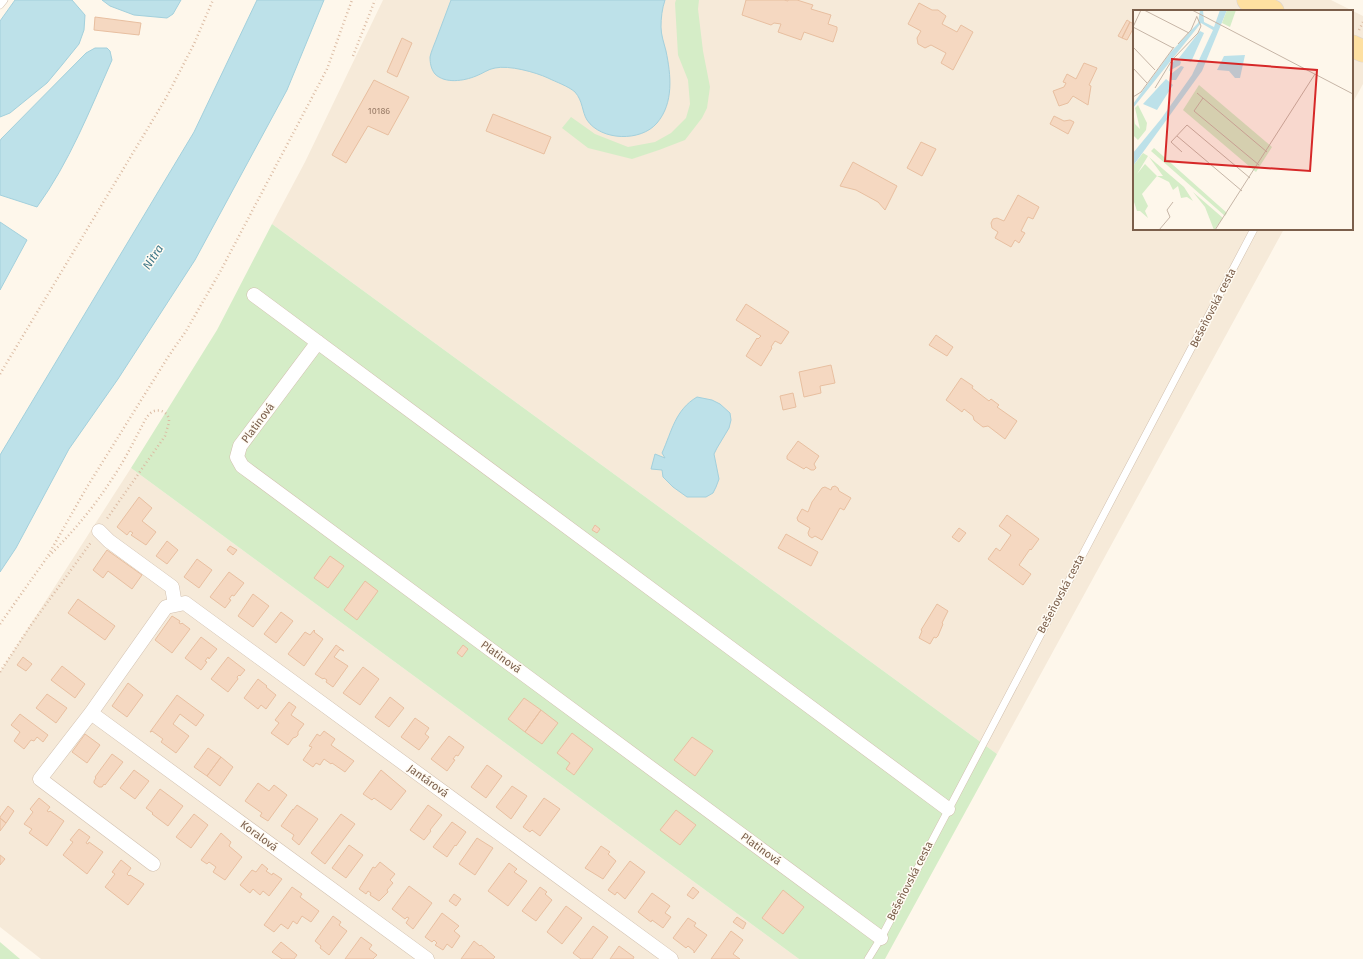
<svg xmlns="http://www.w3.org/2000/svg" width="1363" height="959" font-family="'Fira Sans',sans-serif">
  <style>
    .residential { fill: #f6ead9 }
    .green { fill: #d5edc7 }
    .water { fill: #bde1e9; stroke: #a3d0dc }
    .building { fill: #f5d8c1; stroke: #e8bfa0 }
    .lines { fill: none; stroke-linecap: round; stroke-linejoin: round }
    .lane-casing { stroke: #d2c0af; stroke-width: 8 }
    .street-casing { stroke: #d2c0af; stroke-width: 15 }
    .primary-casing { stroke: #ddd5d0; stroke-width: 23 }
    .path { stroke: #dbbba3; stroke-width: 2.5; stroke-dasharray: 1 3; stroke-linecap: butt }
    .lane { stroke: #fff; stroke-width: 7 }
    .street { stroke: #fff; stroke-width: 14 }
    .primary { stroke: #fee0a1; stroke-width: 22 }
    .labels { text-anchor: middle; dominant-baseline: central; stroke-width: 3; stroke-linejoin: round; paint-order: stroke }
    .number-label { font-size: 9px; fill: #9a7d68 }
    .street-label { font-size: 11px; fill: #7b5f4b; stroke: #fffbf3 }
    .water-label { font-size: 12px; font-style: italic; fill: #407888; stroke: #fffbf3 }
    .inset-road { fill: none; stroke: #c6b5a6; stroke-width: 1 }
    .view { fill: #d62828; fill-opacity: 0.15; stroke: #d62828; stroke-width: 2 }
    .inset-edge { fill: none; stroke: #7b5f4b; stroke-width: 2 }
  </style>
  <rect width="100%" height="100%" fill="#fef7eb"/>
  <path class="residential" d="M383 0H1331L1363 16V84L1352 104V11H1134V229H1284L997 754 272 224 305 162Z
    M131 468 799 959H41L0 927V672Z"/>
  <path class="green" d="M676 0H699L698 9 703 51 710 87 707 108 702 118 685 140 659 150 632 159 588 148 562 128 571 117 595 134 628 147 655 142 671 133 686 118 690 104 688 80 678 55 675 3Z
    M272 224 997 754 885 959H799L131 468 217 330Z
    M0 942 20 959H0Z"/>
  <path class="water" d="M15 0H72L85 15 84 30 79 44 62 65 47 83 10 113 0 117V21Z
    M102 0H181L173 14 167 18 134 15 110 6Z
    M257 0H324L287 90 195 260 118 379 69 449 16 548 0 572V455L194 132Z
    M451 0H665C662 9 661 18 661 27 661 35 664 43 666 51 671 75 674 103 657 123 641 142 601 141 587 120 582 112 583 101 575 92 568 86 556 82 548 78 535 72 509 65 495 68 488 69 482 74 476 76 464 81 445 84 435 74 431 69 430 63 430 57 431 52 434 45 436 40 441 27 446 13 451 0Z
    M95 48H107L110 51 112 60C90 110 69 163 37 207L0 195V141L1 139 86 53Z
    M0 222 27 240 0 290Z
    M697 397 712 400 720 404 730 413 731 420 729 428 717 448 714 454 719 479 716 487 713 493 706 497H687L673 487 663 477 662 470 651 469 655 454 665 458 662 453C672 431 675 410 697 397Z"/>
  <path class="building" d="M746 0H784L788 1V0H797L813 5 811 9 831 15 828 24 837 27V30L833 42 804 32 801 40 778 32 781 24 774 23 771 25 742 15Z
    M919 3 932 10H938L946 16 942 24 957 32 961 25 973 32 953 70 941 63 946 53 931 45 925 48 918 44 917 38 921 31 908 24Z
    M95 17 141 23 139 35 94 30Z
    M1127 20 1130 22 1122 38 1118 36Z
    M1130 22 1134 24V27L1127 40 1122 38Z
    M402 38 412 43 397 77 387 72Z
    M1084 63 1097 68 1089 85 1091 86 1088 105 1073 96 1068 103 1059 106 1053 91 1064 87 1066 83 1063 82 1067 74 1076 79Z
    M374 80 409 97 388 135 368 126 346 163 332 155Z
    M493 114 551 137 544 154 486 131Z
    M1054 116 1064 121 1070 120 1074 122 1068 134 1050 124Z
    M921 142 936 149 922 176 907 168Z
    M853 162 897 186 885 210 878 202 856 190 840 186Z
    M1018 195 1039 207 1033 219 1028 217 1021 231 1025 233 1019 243 1015 240 1011 247 995 238 998 232 992 228 991 223 993 219 997 218 1004 221Z
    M746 304 789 332 781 344 775 341 771 347 772 348 761 366 746 356 757 338 758 339 761 336 736 320Z
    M936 335 953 347 947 356 929 345Z
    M831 365 835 383 820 386 821 393 804 397 799 372Z
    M961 378 973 386 972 388 989 401 991 399 999 405 997 407 1017 421 1005 439 988 426 983 427 974 420 973 416 964 409 962 412 946 400Z
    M793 393 796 407 783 410 780 396Z
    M798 441 819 456 814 464 816 468 814 470H811L806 467 804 469 787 459V456Z
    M835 486 838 488 839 491 851 498 844 510 840 508 822 540 815 536 812 538 809 536 808 533 810 528 798 521 797 518 802 509 808 512 812 502 822 488 825 487 831 490 832 487Z
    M139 497 152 508 142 521 156 532 146 545 131 535 133 533 130 531 127 535 117 527Z
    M1007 515 1039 539 1031 550 1030 549 1019 565 1031 574 1023 585 988 559 996 548 1000 551 1011 535 999 526Z
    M595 525 600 529 597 533 592 530Z
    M959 528 966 533 959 542 952 537Z
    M786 534 818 552 811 566 778 548Z
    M167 541 178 550 167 564 156 556Z
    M230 546 237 550 233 555 227 550Z
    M107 550 142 575 132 589 108 571 103 578 93 570Z
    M330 556 344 566 328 588 314 578Z
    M197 559 212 570 199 588 184 577Z
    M229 572 244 583 234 596 232 595 229 599 231 600 225 608 210 597Z
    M365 581 378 591 357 620 344 610Z
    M253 594 269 606 253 627 238 616Z
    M78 599 115 626 105 640 68 613Z
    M937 604 948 611 942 623 943 624 938 636 936 638 934 637 930 644 919 638 922 631 921 630Z
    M281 612 293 621 276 643 264 634Z
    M172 616 180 621 179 623 181 624 182 623 190 629 172 653 155 640Z
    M314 630 315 631 314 632 323 639 304 666 288 654 305 632 310 635Z
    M201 637 217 649 209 659 208 657 205 661 207 662 201 670 185 658Z
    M336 645 344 651 340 649 334 657 348 666 333 687 326 682 327 680 324 678 323 679 315 674Z
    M463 645 468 649 462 657 457 653Z
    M23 657 32 664 26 671 17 665Z
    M228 657 245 670 240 676 239 675 237 677 238 679 228 692 211 679Z
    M62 666 85 684 75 698 51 680Z
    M363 667 379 679 360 705 343 693Z
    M258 679 267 686 266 687 276 695 266 709 261 705 258 709 244 698Z
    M128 683 143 695 127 717 112 706Z
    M47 694 67 708 56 723 36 708Z
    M177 695 204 715 196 726 180 714 173 724 189 736 176 753 161 742 163 739 152 731 151 732H150Z
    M390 697 404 708 389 727 375 717Z
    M524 698 541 710 525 732 508 719Z
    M289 702 296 707 291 715 304 724 298 732V735L296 737 293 738 288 745 271 733 279 723 275 720Z
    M541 710 558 723 542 744 525 732Z
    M20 714 48 735 43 742 37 737 34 741 31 740 24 749 14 741 20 732 11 725Z
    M415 718 429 728 425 734 429 737 419 750 401 737Z
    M324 731 335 739 331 745 354 761 345 772 332 763 331 764 324 759 320 765 316 763 313 767 303 760 312 747 309 746 317 734 320 736Z
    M572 733 593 749 574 775 566 769 570 763 557 753Z
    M85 734 100 745 87 763 72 752Z
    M449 736 464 747 458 756 456 755 453 759 455 760 447 771 431 759Z
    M692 737 713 751 695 776 674 760Z
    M208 748 221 757 207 776 194 767Z
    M112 754 123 762 105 785 104 784 102 787H99L94 783V781L96 778 95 777Z
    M221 757 233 767 220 786 207 776Z
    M487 765 502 776 486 798 471 787Z
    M134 770 149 781 135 799 120 788Z
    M381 770 406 791 391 810 374 798 372 800 363 794Z
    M258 783 269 791 274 785 287 795 268 821 260 816 262 813 245 801Z
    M512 786 527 796 511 819 496 807Z
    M160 789 183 806 168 826 152 814 153 813 146 808Z
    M39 798 50 807 47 811 49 812 50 811 64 821 47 846 29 833 32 829 24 824 33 812 30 809Z
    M544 798 560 809 540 836 532 830 530 832 523 827Z
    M297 805 318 819 299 845 292 839 294 835 281 826 293 809V810Z
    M428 805 442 815 430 830 431 831 424 840 410 830Z
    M8 806 14 811 6 823 0 818V817Z
    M676 810 696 825 680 845 660 830Z
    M194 814 208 825 191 848 176 837Z
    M341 814 355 824 325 864 311 853Z
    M0 818 6 823 0 831Z
    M452 822 466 832 456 846 455 845 447 857 433 847Z
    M79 829 90 837 86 843 88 844 89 842 103 852 87 874 63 855 73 842 70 840Z
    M221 833 231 842 229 846 242 857 225 880 213 872 216 867 209 862 207 864 201 860Z
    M477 838 493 848 475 875 459 864Z
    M349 845 363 855 346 878 332 868Z
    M601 846 610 852 608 854 616 861 603 879 585 868Z
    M0 855 5 859 0 865Z
    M121 860 131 868 127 874 129 876 130 875 144 884 128 905 105 887 115 874 112 872Z
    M630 861 645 872 625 899 617 892 615 895 608 890Z
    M380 862 395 874 390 880 393 883 387 890 388 892 379 901 370 895 371 893 368 891 366 894 359 889 373 867 375 868Z
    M509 863 517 869 514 872 527 881 508 906 488 891Z
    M262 864 268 869 266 871 272 875 273 873 282 879 269 896 263 891 260 895 253 889 250 893 240 885 252 870 256 872Z
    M409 886 432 903 413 929 406 923 409 918 407 917 405 919 392 909Z
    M292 887 302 894 300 897 319 911 311 922 302 916 297 924 293 921 288 929 281 924 274 932 264 925Z
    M540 887 547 892 545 894 552 900 536 921 522 911Z
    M693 887 699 892 693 899 687 895Z
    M783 890 804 907 783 934 762 918Z
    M652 893 670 906 665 913 671 917 663 928 652 920 651 922 638 912Z
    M454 894 461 899 456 906 449 901Z
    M566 906 582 918 562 944 547 932Z
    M442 913 459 926 454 931 460 936 452 948 447 944 443 950 435 945 437 943 434 940 432 942 425 937Z
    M333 916 341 922 339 925 347 931 329 955 320 948 321 946 315 941Z
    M737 917 746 923 743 929 733 922Z
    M688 918 696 923 694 926 707 935 694 953V951L688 946 686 948 673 938Z
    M593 926 608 937 592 959H581L573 953Z
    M731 931 743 940 733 954 740 959H711Z
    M361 937 372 945 369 949 377 955 373 959H345Z
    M474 941 480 946 481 945 495 957 493 959H461Z
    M281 942 297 955 294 959H282L272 952Z
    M619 946 634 957 633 959H610Z"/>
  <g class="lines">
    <defs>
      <path id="lane" d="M0 5 4 0
        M868 959 881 938C1004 701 1131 466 1254 229"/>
      <path id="street" d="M254 295 948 809
        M318 342 240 446 237 457 242 466 881 938
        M99 531 109 541 172 587 175 605
        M91 713 427 959
        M153 864 40 779 91 713 166 607 185 603 671 959"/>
      <path id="primary" d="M1248 0 1273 11
        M1352 46 1363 51"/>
    </defs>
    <use href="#lane" class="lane-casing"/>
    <use href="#street" class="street-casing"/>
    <use href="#primary" class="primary-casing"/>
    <path class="path" d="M1359 30 1363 22
      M353 56 375 0
      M0 374 166 98 194 44 213 0
      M49 556C73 532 94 507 112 479 125 460 135 439 145 420 147 417 149 414 152 412 159 408 168 412 169 420 169 425 166 431 165 436L106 520
      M0 624 46 559 87 487 168 357 186 331 220 272 327 69 352 0
      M0 672 31 625 92 541"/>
    <use href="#lane" class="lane"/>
    <use href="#street" class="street"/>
    <use href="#primary" class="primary"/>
  </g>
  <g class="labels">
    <g class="number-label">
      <text x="379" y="111">10186</text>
    </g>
    <g class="street-label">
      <text transform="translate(1213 308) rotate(-63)">Bešeňovská cesta</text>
      <text transform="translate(258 423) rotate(-53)">Platinová</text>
      <text transform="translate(1061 594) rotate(-62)">Bešeňovská cesta</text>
      <text transform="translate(501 657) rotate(36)">Platinová</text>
      <text transform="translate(428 781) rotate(36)">Jantárová</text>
      <text transform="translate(259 836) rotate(36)">Koralová</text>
      <text transform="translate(761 849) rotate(36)">Platinová</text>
      <text transform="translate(910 881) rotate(-63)">Bešeňovská cesta</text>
    </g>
    <g class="water-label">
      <text transform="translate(153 257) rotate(-57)">Nitra</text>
    </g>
  </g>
  <g transform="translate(1133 10)">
    <rect width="220" height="220" fill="#fef7eb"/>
    <path d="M94 0H103L97 17 89 13ZM66 75 139 137 123 162 50 100ZM5 95 14 113 13 120 5 130 0 125V100L2 114 7 119 2 98ZM21 138 94 203 92 206 18 141ZM10 143 15 146 4 164 12 154 24 166H30L16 147 51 177 60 191 54 187 48 188 45 176 40 180 36 172 24 166 9 184 15 196 12 201 15 208 7 201H4L0 189V156ZM60 182 90 208 81 220 72 197Z" fill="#d5edc7"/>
    <path d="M67 0H70L71 12 81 17 87 0H94L69 61 0 156V143L28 109 59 65 80 20 68 13 0 98V94L37 43 65 13ZM67 21 71 23 58 52 46 48ZM112 45 107 68H102L96 61 84 60 91 46ZM44 48 48 52 47 55 36 61 38 54ZM48 56 51 57 43 70H37L38 64ZM33 69 40 75 24 100 10 94Z" fill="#bde1e9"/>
    <path class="inset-road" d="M11 0 56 23M59 0 220 84M0 17 40 38M0 17 8 0M45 34 58 20 64 6M0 37 22 60M0 58 14 73M22 78 39 50 65 23 68 16 64 7M64 83 134 142M0 87 8 82 41 37M70 88 61 101 126 155M44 126 109 181M49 142 38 132 54 115 117 168M26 220 37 207 34 200 40 192M82 220 182 64"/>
    <path class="view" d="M39 49 184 60 177 161 32 151Z"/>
    <rect width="220" height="220" class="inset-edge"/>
  </g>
</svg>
